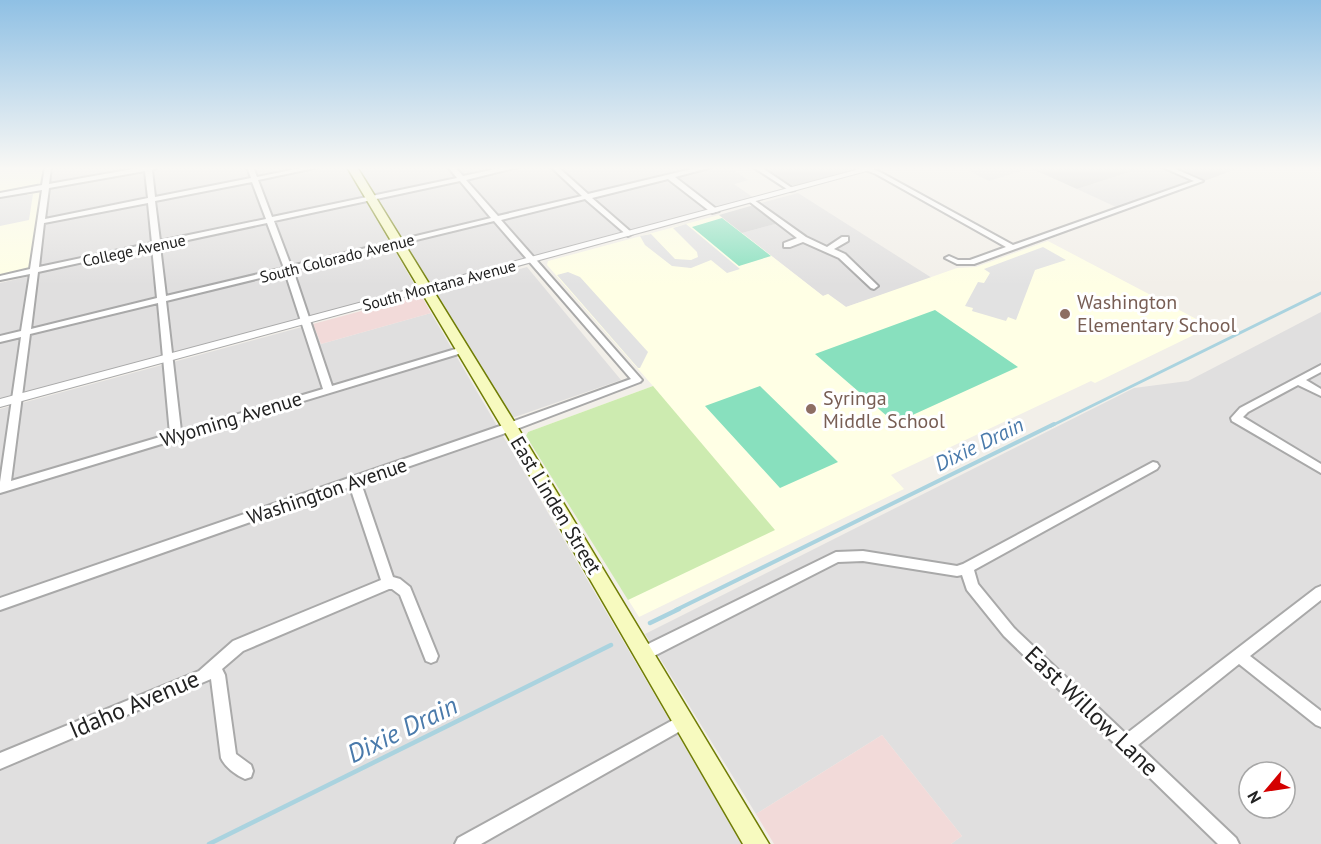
<svg xmlns="http://www.w3.org/2000/svg" width="1321" height="844" font-family="'PT Sans',sans-serif">
  <style>
    .residential { fill: #e0dfdf; fill-rule: evenodd }
    .commercial { fill: #f2dad9 }
    .education { fill: #ffffe5 }
    .religious { fill: #d0d0d0 }
    .grass { fill: #cdebb0 }
    .pitch { fill: #88e0be }
    .parking { fill: #e2e2e2 }
    .lines { fill: none; stroke-linecap: round; stroke-linejoin: round }
    .stream-far2 { stroke: #aad3df; stroke-width: 3 }
    .stream-far1 { stroke: #aad3df; stroke-width: 4 }
    .stream { stroke: #aad3df; stroke-width: 4.5 }
    .minor-casing { stroke: #a9a9a9; stroke-width: 4 }
    .tertiary-casing { stroke: #a9a9a9; stroke-width: 2 }
    .secondary-casing { stroke: #707d05; stroke-width: 3 }
    .minor { fill: #fff; fill-rule: evenodd }
    .tertiary { fill: #fff; fill-rule: evenodd }
    .secondary { fill: #f7fabf; fill-rule: evenodd }
    .education-dot { fill: #8d6e63; stroke: #fff; stroke-width: 2 }
    .labels { text-anchor: middle; dominant-baseline: central; stroke-width: 6; stroke-linejoin: round; paint-order: stroke }
    .far-street-label { font-size: 16px; fill: #222; stroke: #fff }
    .education-label { font-size: 20px; fill: #785e54; stroke: #fff; text-anchor: start }
    .street-label { font-size: 20px; fill: #222; stroke: #fff }
    .water-label { font-size: 21px; font-style: italic; fill: #4a7aab; stroke: #fff }
    .near-street-label { font-size: 24px; fill: #222; stroke: #fff }
    .near-water-label { font-size: 26px; font-style: italic; fill: #4a7aab; stroke: #fff }
  </style>
  <rect width="100%" height="100%" fill="#f2efe9"/>
  <path class="residential" d="M51 167H346L417 289 0 400V283L39 274Z
    M358 167H730L748 180 734 184 754 198 430 285Z
    M961 167H1027L1030 168 989 181Z
    M1145 167H1156L1191 181 1116 207 1077 189Z
    M798 193 932 278 846 307 828 294 823 296 742 233 778 223 754 205Z
    M527 267 621 380 512 418 435 292Z
    M1321 312V844H951L962 836 882 735 756 814 645 634 1134 388 1188 381ZM1249 772H1285V808H1249Z
    M431 313 742 844H0V409L313 324 321 344Z"/>
  <path class="commercial" d="M421 295 431 313 321 344 313 324Z
    M882 735 962 836 951 844H774L756 814Z"/>
  <path class="education" d="M0 167H48L34 271 0 278Z
    M719 215 823 296 828 294 846 307 957 268 976 267 1048 241 1202 322 1204 330 1095 383 1091 381 891 475 904 489 639 617 526 436 528 432 653 386 547 265 548 261Z"/>
  <path class="religious" d="M763 167H854L859 170 795 187Z
    M1028 167H1145L1077 189Z
    M1169 167H1242L1204 181Z
    M754 205 779 223 742 233 719 215Z"/>
  <path class="grass" d="M653 386 775 530 628 600 526 436 528 432Z"/>
  <path class="pitch" d="M722 218 771 256 739 266 692 227Z
    M935 310 1018 367 895 423 815 354Z
    M760 386 838 462 780 488 705 406Z"/>
  <path class="parking" d="M27 193V195L33 194 29 220 0 226V198Z
    M686 224 740 269 727 273 711 260 691 268 672 266 645 245 640 236 651 234 675 259 691 260 698 257 697 252 673 228Z
    M1043 247 1066 260 1035 270 1016 320 1008 317 1006 321 972 311 973 308 965 306 978 282 984 283 990 273 984 269Z
    M568 272 580 277 648 352 640 368H638L557 275Z"/>
  <g class="lines">
    <path class="stream-far2" d="M1051 426 1321 293"/>
    <path class="stream-far1" d="M676 610 1054 424"/>
    <path class="stream" d="M650 623 679 609
      M209 844 611 645"/>
    <defs>
      <path id="minor" d="M45 167H51L49 184 144 167H158L152 170 155 197 251 178 247 167H253L257 177 306 167H319L258 180 272 217 457 178 448 167H455L463 176 505 167H518L466 180 498 216 582 196 551 167H558L588 194 700 167H712L675 177 719 211 712 213 668 179 592 198 631 232 632 234 628 236 585 199 501 220 642 380 640 382 514 430 361 483 393 577 400 579 410 587 438 656 436 661 431 663 426 661 400 595 392 589H389L243 651 222 669 225 675 236 754 251 765 253 771 251 777 245 779C236 775 225 767 221 758L211 679 0 769V753L199 671 233 641 381 580 350 487 0 610V598L506 424 631 379 494 221 293 270 332 386 459 348H465L467 350 465 352 0 493V482L21 337 0 342V336L21 331 30 274 0 280V276L30 269 42 190 0 197V193L42 185ZM145 171 148 198 45 219 49 188ZM460 181 491 218 291 266 274 221ZM252 182 266 219 160 241 155 201ZM148 203 152 243 39 267 44 223ZM267 223 284 268 166 296 160 246ZM152 247 157 298 31 329 38 272ZM285 272 323 389 181 431 166 301ZM158 303 170 434 11 481 30 334Z
        M753 167H761L795 190 790 191Z
        M858 167H868L880 172 1013 245 1194 181 1162 167H1171L1203 181 974 264H957L945 258 949 256 958 260H970L1006 247 876 174Z
        M750 200H754L806 237 827 247 842 237H848V241L834 249 845 254 878 286 874 289 871 288 839 258 803 242 790 247H784V243L797 238 750 202Z
        M1321 365V372L1306 380 1321 389V396L1298 385 1248 412 1243 417 1321 464V473L1232 421 1231 418 1240 408Z
        M1153 462 1157 463 1159 466 1157 469 974 570 978 584 1014 628 1126 734 1316 588 1321 586V600L1250 656 1321 711V727L1316 725 1239 664 1138 745 1236 838 1239 844H1218L1004 636 967 590 962 575 957 576 863 561 838 562 650 658 645 659 640 658 638 653 640 648 836 552 863 551 957 566 963 564Z
        M684 714 689 716 692 721 689 726 481 844H455L458 838Z"/>
      <path id="tertiary" d="M867 167H881L0 407V399Z"/>
      <path id="secondary" d="M347 167H357L515 423 769 844H743L502 427Z"/>
    </defs>
    <use href="#minor" class="minor-casing"/>
    <use href="#tertiary" class="tertiary-casing"/>
    <use href="#secondary" class="secondary-casing"/>
    <use href="#minor" class="minor"/>
    <use href="#tertiary" class="tertiary"/>
    <use href="#secondary" class="secondary"/>
  </g>
  <linearGradient id="sky" x2="0" y2="1"><stop stop-color="#8fc0e4"/><stop offset="0.59" stop-color="#f9f8f5"/><stop offset="1" stop-color="#f9f8f5" stop-opacity="0"/></linearGradient>
  <rect width="1321" height="285" fill="url(#sky)"/>
  <g class="education-dot">
    <circle cx="1065" cy="314" r="6"/>
    <circle cx="811" cy="409" r="6"/>
  </g>
  <g class="labels">
    <g class="far-street-label">
      <text transform="translate(134 250) rotate(-12)">College Avenue</text>
      <text transform="translate(337 258) rotate(-14)">South Colorado Avenue</text>
      <text transform="translate(439 285) rotate(-15)">South Montana Avenue</text>
    </g>
    <g class="education-label">
      <text x="1077" y="302">Washington<tspan x="1077" dy="23">Elementary School</tspan></text>
      <text x="823" y="398">Syringa<tspan x="823" dy="23">Middle School</tspan></text>
    </g>
    <g class="street-label">
      <text transform="translate(231 419) rotate(-17)">Wyoming Avenue</text>
      <text transform="translate(327 491) rotate(-19)">Washington Avenue</text>
      <text transform="translate(556 505) rotate(59)">East Linden Street</text>
    </g>
    <g class="water-label">
      <text transform="translate(979 444) rotate(-26)">Dixie Drain</text>
    </g>
    <g class="near-street-label">
      <text transform="translate(134 704) rotate(-23)">Idaho Avenue</text>
      <text transform="translate(1092 711) rotate(44)">East Willow Lane</text>
    </g>
    <g class="near-water-label">
      <text transform="translate(402 729) rotate(-26)">Dixie Drain</text>
    </g>
  </g>
  <g transform="translate(1267 790) rotate(241)"><circle r="28" fill="#ffffff" stroke="#a7a7a7" stroke-width="1.5"/>
  <path d="M0-4.5L10 22L0 15L-10 22Z" fill="#d40000"/>
  <text y="-9" font-size="16" font-weight="bold" text-anchor="middle" fill="#222222">N</text>
  </g>
</svg>
